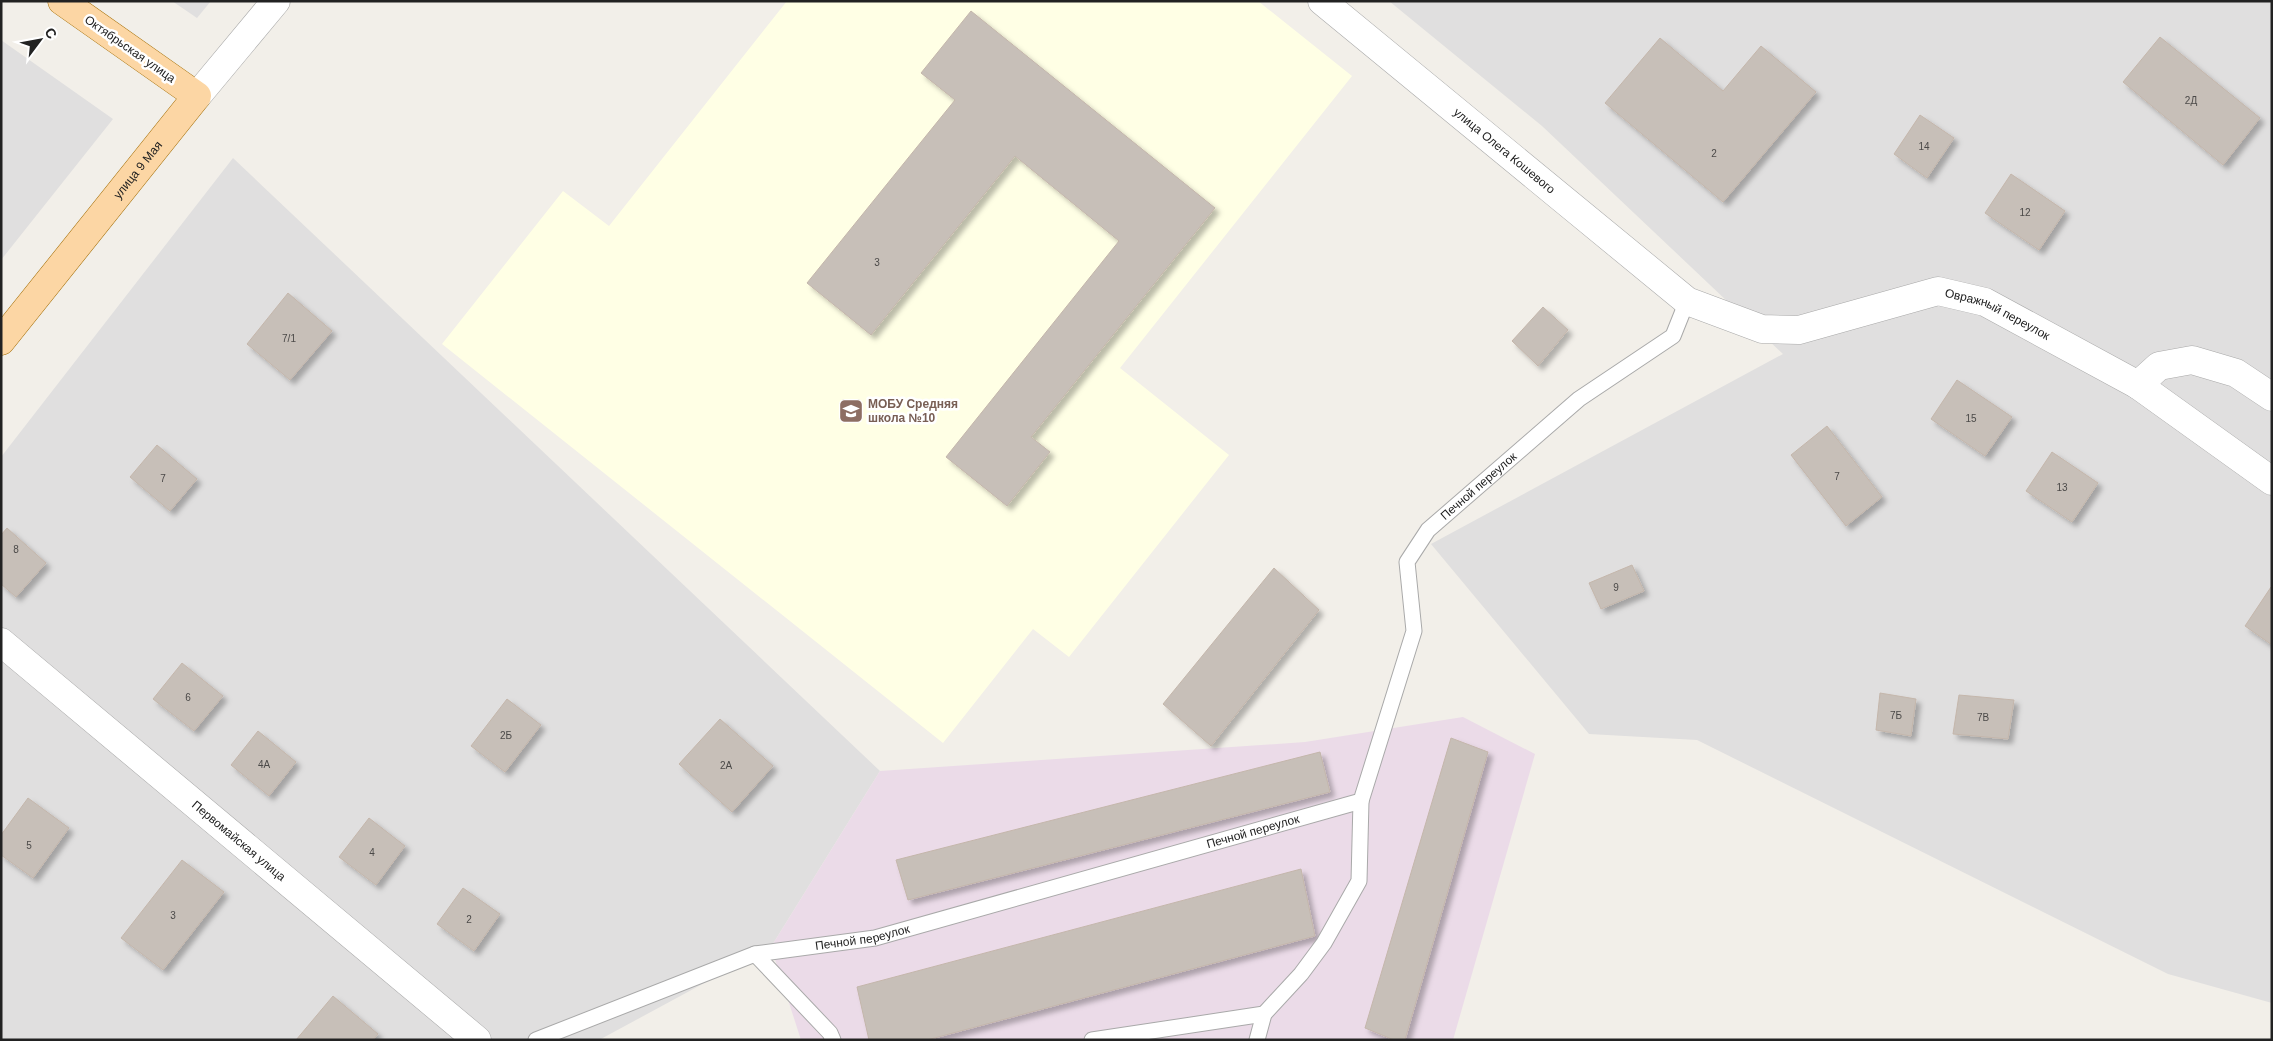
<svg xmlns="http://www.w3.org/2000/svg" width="2273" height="1041" font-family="Arial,sans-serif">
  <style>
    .residential { fill: #e0dfdf }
    .industrial { fill: #ebdbe8 }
    .education { fill: #ffffe5 }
    .building { fill: #c7bfb8; stroke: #c4b6ab; filter: url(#shadow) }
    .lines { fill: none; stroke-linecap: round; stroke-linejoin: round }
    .service-casing { stroke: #a9a9a9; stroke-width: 17 }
    .minor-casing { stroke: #a9a9a9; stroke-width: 29 }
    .primary-casing { stroke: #a06b00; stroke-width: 29 }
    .service { stroke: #fff; stroke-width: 15 }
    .minor { stroke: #fff; stroke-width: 28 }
    .primary { stroke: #fcd6a4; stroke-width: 28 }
    .labels { text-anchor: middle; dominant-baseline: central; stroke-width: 5; stroke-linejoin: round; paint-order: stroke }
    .number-label { font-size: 10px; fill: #4b4948 }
    .street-label { font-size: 12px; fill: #222; stroke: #fff }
    .education-label { font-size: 12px; font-weight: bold; fill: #785e54; stroke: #fff; text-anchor: start }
  </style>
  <defs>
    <filter id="shadow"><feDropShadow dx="4.5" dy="4.5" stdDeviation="2.5" flood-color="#0004"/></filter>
  </defs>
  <rect width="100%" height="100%" fill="#f2efe9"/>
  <path class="residential" d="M172 1H211L197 18Z
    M1389 1H2272V1003L2168 974 1697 740 1589 734 1431 544 1783 354 1542 126Z
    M1 40 113 119 1 260Z
    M233 158 880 771 771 947 599 1040H1V457Z"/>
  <path class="industrial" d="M1463 717 1535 754 1453 1040H801L771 947 880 771 1305 742Z"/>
  <path class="education" d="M787 1H1258L1352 76 1120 368 1229 455 1069 657 1033 629 943 743 442 344 563 191 609 226Z"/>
  <path class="building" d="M971 11 1215 208 1031 437 1050 452 1007 506 946 457 1119 241 1015 156 871 335 807 283 955 100 921 73Z
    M2160 37 2260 118 2223 165 2123 82Z
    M1660 38 1723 91 1761 46 1816 92 1723 202 1605 103Z
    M1920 115 1954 138 1927 178 1894 154Z
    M2011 174 2065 211 2039 250 1985 213Z
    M288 293 332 331 290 380 247 344Z
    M1543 307 1568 330 1538 366 1512 341Z
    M1957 380 2012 417 1985 456 1931 419Z
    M1827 426 1882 497 1846 526 1791 455Z
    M157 445 197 479 170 511 130 477Z
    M2052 452 2098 483 2072 522 2026 491Z
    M7 528 46 563 16 597 1 584V535Z
    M1632 565 1644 591 1601 609 1589 583Z
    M1274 568 1319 610 1211 746 1163 704Z
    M2271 587 2272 588V645L2245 626Z
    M182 663 223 696 194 731 153 699Z
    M1880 693 1916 699 1911 736 1876 730Z
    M1959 695 2014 700 2008 739 1953 734Z
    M507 699 541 725 505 772 471 746Z
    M720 719 773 766 732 812 679 764Z
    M258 731 296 762 269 796 231 765Z
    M1451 738 1488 752 1405 1040H1394L1365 1028Z
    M1320 752 1330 792 908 900 896 860Z
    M28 798 69 828 33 878 1 855V835Z
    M369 818 405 846 376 885 339 857Z
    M182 860 224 892 163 970 121 938Z
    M1301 869 1315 936 927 1040H869L857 987Z
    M463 888 500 914 474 951 437 924Z
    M333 996 378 1034 373 1040H296Z"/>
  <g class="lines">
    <defs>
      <g id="service">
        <path d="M755 954 830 1033 833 1040"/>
        <path id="s1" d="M536 1040 755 954 875 938 1361 801 1414 631 1407 562 1428 530 1579 399 1673 336 1687 301"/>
        <path d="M1092 1040 1264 1014"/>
        <path d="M1257 1040 1264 1014 1301 974 1324 943 1359 881 1361 801"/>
      </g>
      <g id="minor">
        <path id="s2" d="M1322 1 1687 301 1762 329 1799 330 1938 291 1985 302 2138 385 2272 481"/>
        <path d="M197 96 276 1"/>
        <path d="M2138 385 2159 366 2192 360 2236 373 2272 397"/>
        <path id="s3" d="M1 642 477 1040"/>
      </g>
      <g id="primary">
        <path id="s4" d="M1 341 197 96 62 1"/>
      </g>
    </defs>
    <use href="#service" class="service-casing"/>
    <use href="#minor" class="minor-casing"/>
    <use href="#primary" class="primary-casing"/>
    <use href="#service" class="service"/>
    <use href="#minor" class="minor"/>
    <use href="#primary" class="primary"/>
  </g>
  <defs>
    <symbol id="school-square" viewBox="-11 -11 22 22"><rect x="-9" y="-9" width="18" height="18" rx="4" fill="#8d6e63" stroke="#fff"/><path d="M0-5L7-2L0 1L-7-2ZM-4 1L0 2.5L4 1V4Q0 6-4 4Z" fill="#fff"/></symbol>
  </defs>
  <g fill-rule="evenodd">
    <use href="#school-square" x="837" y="397" width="28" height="28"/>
  </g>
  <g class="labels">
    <g class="number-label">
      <text x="2191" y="100">2Д</text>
      <text x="1924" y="146">14</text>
      <text x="1714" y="153">2</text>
      <text x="2025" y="212">12</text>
      <text x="877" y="262">3</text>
      <text x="289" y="338">7/1</text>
      <text x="1971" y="418">15</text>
      <text x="1837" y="476">7</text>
      <text x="163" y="478">7</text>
      <text x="2062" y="487">13</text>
      <text x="16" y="549">8</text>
      <text x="1616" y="587">9</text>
      <text x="188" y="697">6</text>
      <text x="1896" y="715">7Б</text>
      <text x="1983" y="717">7В</text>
      <text x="506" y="735">2Б</text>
      <text x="264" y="764">4А</text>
      <text x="726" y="765">2А</text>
      <text x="29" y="845">5</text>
      <text x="372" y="852">4</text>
      <text x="173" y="915">3</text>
      <text x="469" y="919">2</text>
    </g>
    <g class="street-label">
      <text transform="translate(130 49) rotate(35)">Октябрьская улица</text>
      <text stroke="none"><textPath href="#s2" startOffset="236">улица Олега Кошевого</textPath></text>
      <text stroke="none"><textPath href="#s4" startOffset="219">улица 9 Мая</textPath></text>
      <text stroke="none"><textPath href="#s2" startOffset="798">Овражный переулок</textPath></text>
      <text stroke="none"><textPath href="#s1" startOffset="1214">Печной переулок</textPath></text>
      <text stroke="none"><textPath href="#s1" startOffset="749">Печной переулок</textPath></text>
      <text stroke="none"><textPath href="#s3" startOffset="310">Первомайская улица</textPath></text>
      <text stroke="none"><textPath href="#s1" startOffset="344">Печной переулок</textPath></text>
    </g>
    <g class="education-label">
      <text x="868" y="404">МОБУ Средняя<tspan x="868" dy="14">школа №10</tspan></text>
    </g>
  </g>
  <rect width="2273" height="1041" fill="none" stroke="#222222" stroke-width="5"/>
  <g transform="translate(40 40) rotate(58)" stroke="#ffffff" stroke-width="4" paint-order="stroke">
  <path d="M0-4L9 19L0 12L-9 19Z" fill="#222222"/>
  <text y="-8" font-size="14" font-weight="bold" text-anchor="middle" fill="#222222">С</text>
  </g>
</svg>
